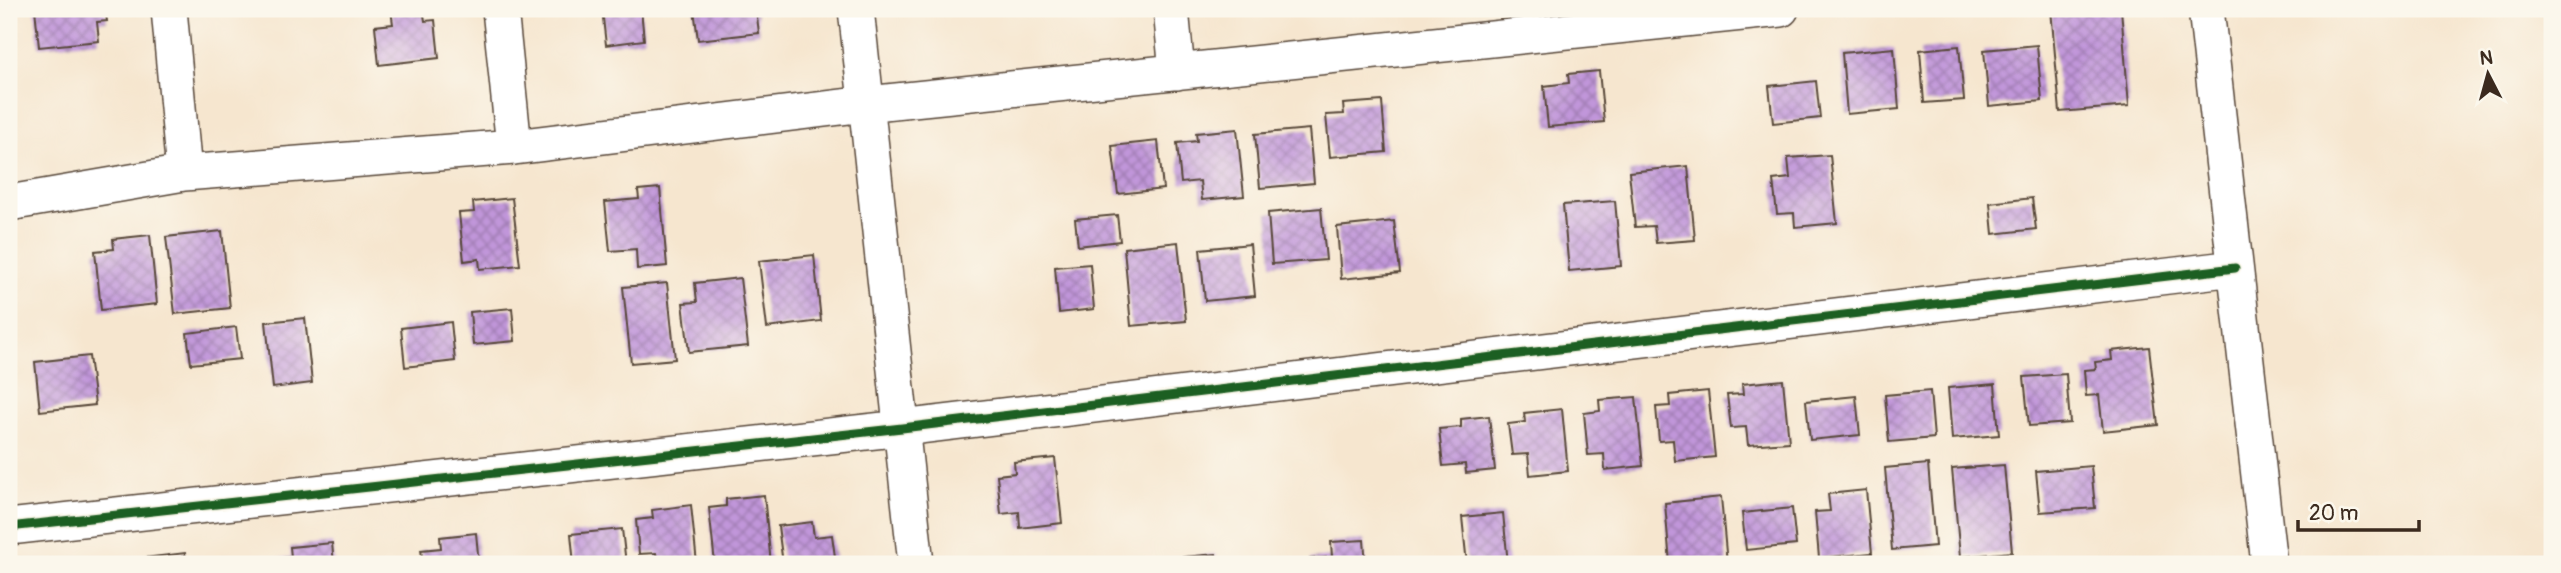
<svg xmlns="http://www.w3.org/2000/svg" width="2561" height="573" font-family="Pangolin,sans-serif">
  <style>
    .building { fill: url(#building-cross-hatch) }
    .lines { fill: none; stroke-linecap: round; stroke-linejoin: round }
    .street-casing { stroke: #574639; stroke-width: 38 }
    .street { stroke: #fff; stroke-width: 35 }
    .cycleway-casing { stroke: #fbf7ec; stroke-width: 13 }
    .cycleway { stroke: #1b5e20; stroke-width: 9 }
  </style>
  <defs>
    <pattern id="building-cross-hatch" width="8" height="8" patternUnits="userSpaceOnUse" patternTransform="scale(1.75)"><rect width="8" height="8" fill="#c196da"/><path d="M0 0l8 8M0 8l8-8" fill="none" stroke="#9e7bb0"/></pattern>
  </defs>
  <rect width="100%" height="100%" fill="#fbf7ec"/>
  <filter id="ink" filterUnits="userSpaceOnUse"><feTurbulence type="fractalNoise" baseFrequency=".0143" numOctaves="2"/><feDisplacementMap in="SourceGraphic" scale="14" xChannelSelector="R" yChannelSelector="G"/><feConvolveMatrix kernelMatrix="1 2 1 2 8 2 1 2 1" color-interpolation-filters="sRGB"/></filter>
  <filter id="wash" filterUnits="userSpaceOnUse"><feTurbulence type="fractalNoise" baseFrequency=".00686" numOctaves="4" result="noise"/><feDisplacementMap in="SourceGraphic" scale="28" xChannelSelector="R" yChannelSelector="G"/><feGaussianBlur stdDeviation="1.57" result="paint"/><feColorMatrix in="noise" values="0 0 0 0 0 0 0 0 0 0 0 0 0 0 0 0 0 1.4 0 .05"/><feComposite in="paint" operator="in"/></filter>
  <g filter="url(#wash)">
    <rect width="100%" height="100%" fill="#f6e6cf"/>
    <g id="blocks">
      <path class="building" d="M35 9H105L107 21 97 22 99 41 39 47Z
        M423 9 425 21 435 20 439 58 379 65 375 26 393 24 391 10Z
        M602 9H641L644 40 606 45Z
        M694 9H756L759 33 698 40Z
        M2051 9H2121L2129 106 2060 112Z
        M2037 45 2042 101 1989 106 1984 50Z
        M1959 46 1964 100 1924 103 1920 50Z
        M1894 48 1899 109 1847 114 1842 53Z
        M1599 71 1604 122 1548 127 1544 86 1569 83 1568 74Z
        M1816 81 1820 118 1773 123 1769 86Z
        M1382 101 1386 152 1330 157 1326 115 1344 114 1343 104Z
        M1237 129 1244 196 1202 200 1200 181 1181 183 1177 143 1197 141 1196 133Z
        M1309 129 1314 183 1260 188 1255 134Z
        M1158 141 1163 189 1118 194 1112 146Z
        M1830 155 1837 223 1795 227 1794 213 1777 214 1773 180 1790 178 1788 158Z
        M1688 166 1695 240 1656 243 1654 226 1635 227 1629 172Z
        M660 188 667 266 637 269 636 249 610 251 605 202 639 199 638 190Z
        M512 198 520 265 480 269 479 259 464 261 459 213 474 212 473 202Z
        M2032 198 2036 229 1993 234 1990 203Z
        M1615 201 1621 266 1569 271 1563 205Z
        M1321 208 1326 260 1272 264 1268 213Z
        M1117 215 1120 241 1078 246 1075 219Z
        M1394 221 1400 273 1341 279 1337 227Z
        M222 231 230 308 175 314 166 237Z
        M150 235 157 304 101 310 95 251 114 249 113 239Z
        M1178 242 1186 321 1131 326 1124 248Z
        M1250 244 1255 296 1205 301 1200 249Z
        M814 255 821 321 767 328 759 261Z
        M1090 264 1094 309 1059 313 1055 267Z
        M740 278 748 346 689 352 683 303 697 302 695 283Z
        M667 283 675 359 631 363 623 287Z
        M512 308 515 341 473 345 470 312Z
        M305 318 312 383 273 388 266 322Z
        M451 322 455 361 405 367 401 328Z
        M236 327 240 359 191 364 187 333Z
        M2149 347 2158 425 2103 431 2099 395 2086 396 2084 370 2096 369 2095 362 2112 360 2111 351Z
        M89 356 95 405 40 411 35 362Z
        M2066 374 2070 423 2029 426 2024 377Z
        M1783 380 1789 442 1748 445 1746 427 1731 428 1727 395 1743 394 1742 384Z
        M1995 384 1999 435 1952 439 1948 388Z
        M1708 391 1715 457 1675 461 1673 440 1659 441 1656 407 1670 406 1669 395Z
        M1930 391 1934 438 1889 442 1885 395Z
        M1856 396 1860 435 1810 440 1806 401Z
        M1636 397 1643 466 1605 470 1604 454 1588 455 1584 413 1600 411 1599 400Z
        M1562 409 1568 471 1530 475 1528 454 1512 455 1508 424 1525 422 1524 413Z
        M1489 416 1495 470 1466 473 1465 464 1443 466 1439 429 1461 427V419Z
        M1055 458 1062 523 1020 528 1019 512 1001 514 997 475 1015 473 1014 462Z
        M1928 464 1935 546 1892 550 1885 468Z
        M2004 465 2012 552 1960 557 1952 469Z
        M2091 466 2095 508 2040 512 2036 471Z
        M1866 490 1872 553 1819 558 1815 512 1830 511 1828 494Z
        M764 495 771 564H715L709 508 726 506V499Z
        M1721 497 1727 564H1670L1665 503Z
        M691 505 697 564H658L656 553 639 554 636 520 653 518 652 510Z
        M1792 508 1796 545 1746 550 1742 513Z
        M1503 513 1508 564H1467L1462 517Z
        M812 522 814 537 832 535 836 564H783L778 526Z
        M622 529 626 564H574L571 534Z
        M476 533 479 564H423L421 550 441 548 440 537Z
        M1364 540 1366 564H1311L1310 559 1332 557 1331 542Z
        M332 543 334 564H273V559L291 557 290 547Z
        M185 553 187 564H136L135 559Z
        M1216 554 1217 564H1162V559Z"/>
    </g>
  </g>
  <g filter="url(#ink)">
    <use href="#blocks" fill-opacity="0" stroke="#574639" stroke-width="2"/>
    <g class="lines">
      <defs>
        <path id="street" d="M169 9 184 173
          M500 9 514 147
          M856 9 916 564
          M1171 9 1177 72
          M2206 9 2269 564
          M9 203 184 173 514 147 866 104 1781 9
          M9 527 902 428 2235 268"/>
      </defs>
      <use href="#street" class="street-casing"/>
      <use href="#street" class="street"/>
      <defs>
        <path id="cycleway" d="M9 527 902 428 2235 268"/>
      </defs>
      <use href="#cycleway" class="cycleway-casing"/>
      <use href="#cycleway" class="cycleway"/>
    </g>
  </g>
  <rect width="2561" height="573" fill="none" stroke="#fbf7ec" stroke-width="35"/>
  <g transform="translate(2488 74) rotate(354)" stroke="#fbf7ec" stroke-width="5" paint-order="stroke">
  <path d="M0-5L12 26L0 18L-12 26Z" fill="#3b2a1e"/>
  <text y="-10" font-size="19" font-weight="bold" text-anchor="middle" fill="#3b2a1e">N</text>
  </g>
  <path d="M2298 520v10h121v-10" fill="none" stroke="#3b2a1e" stroke-width="3.5"/>
  <text x="2309" y="520" font-size="21" fill="#3b2a1e" stroke="#fbf7ec" stroke-width="5" paint-order="stroke">20 m</text>
</svg>
